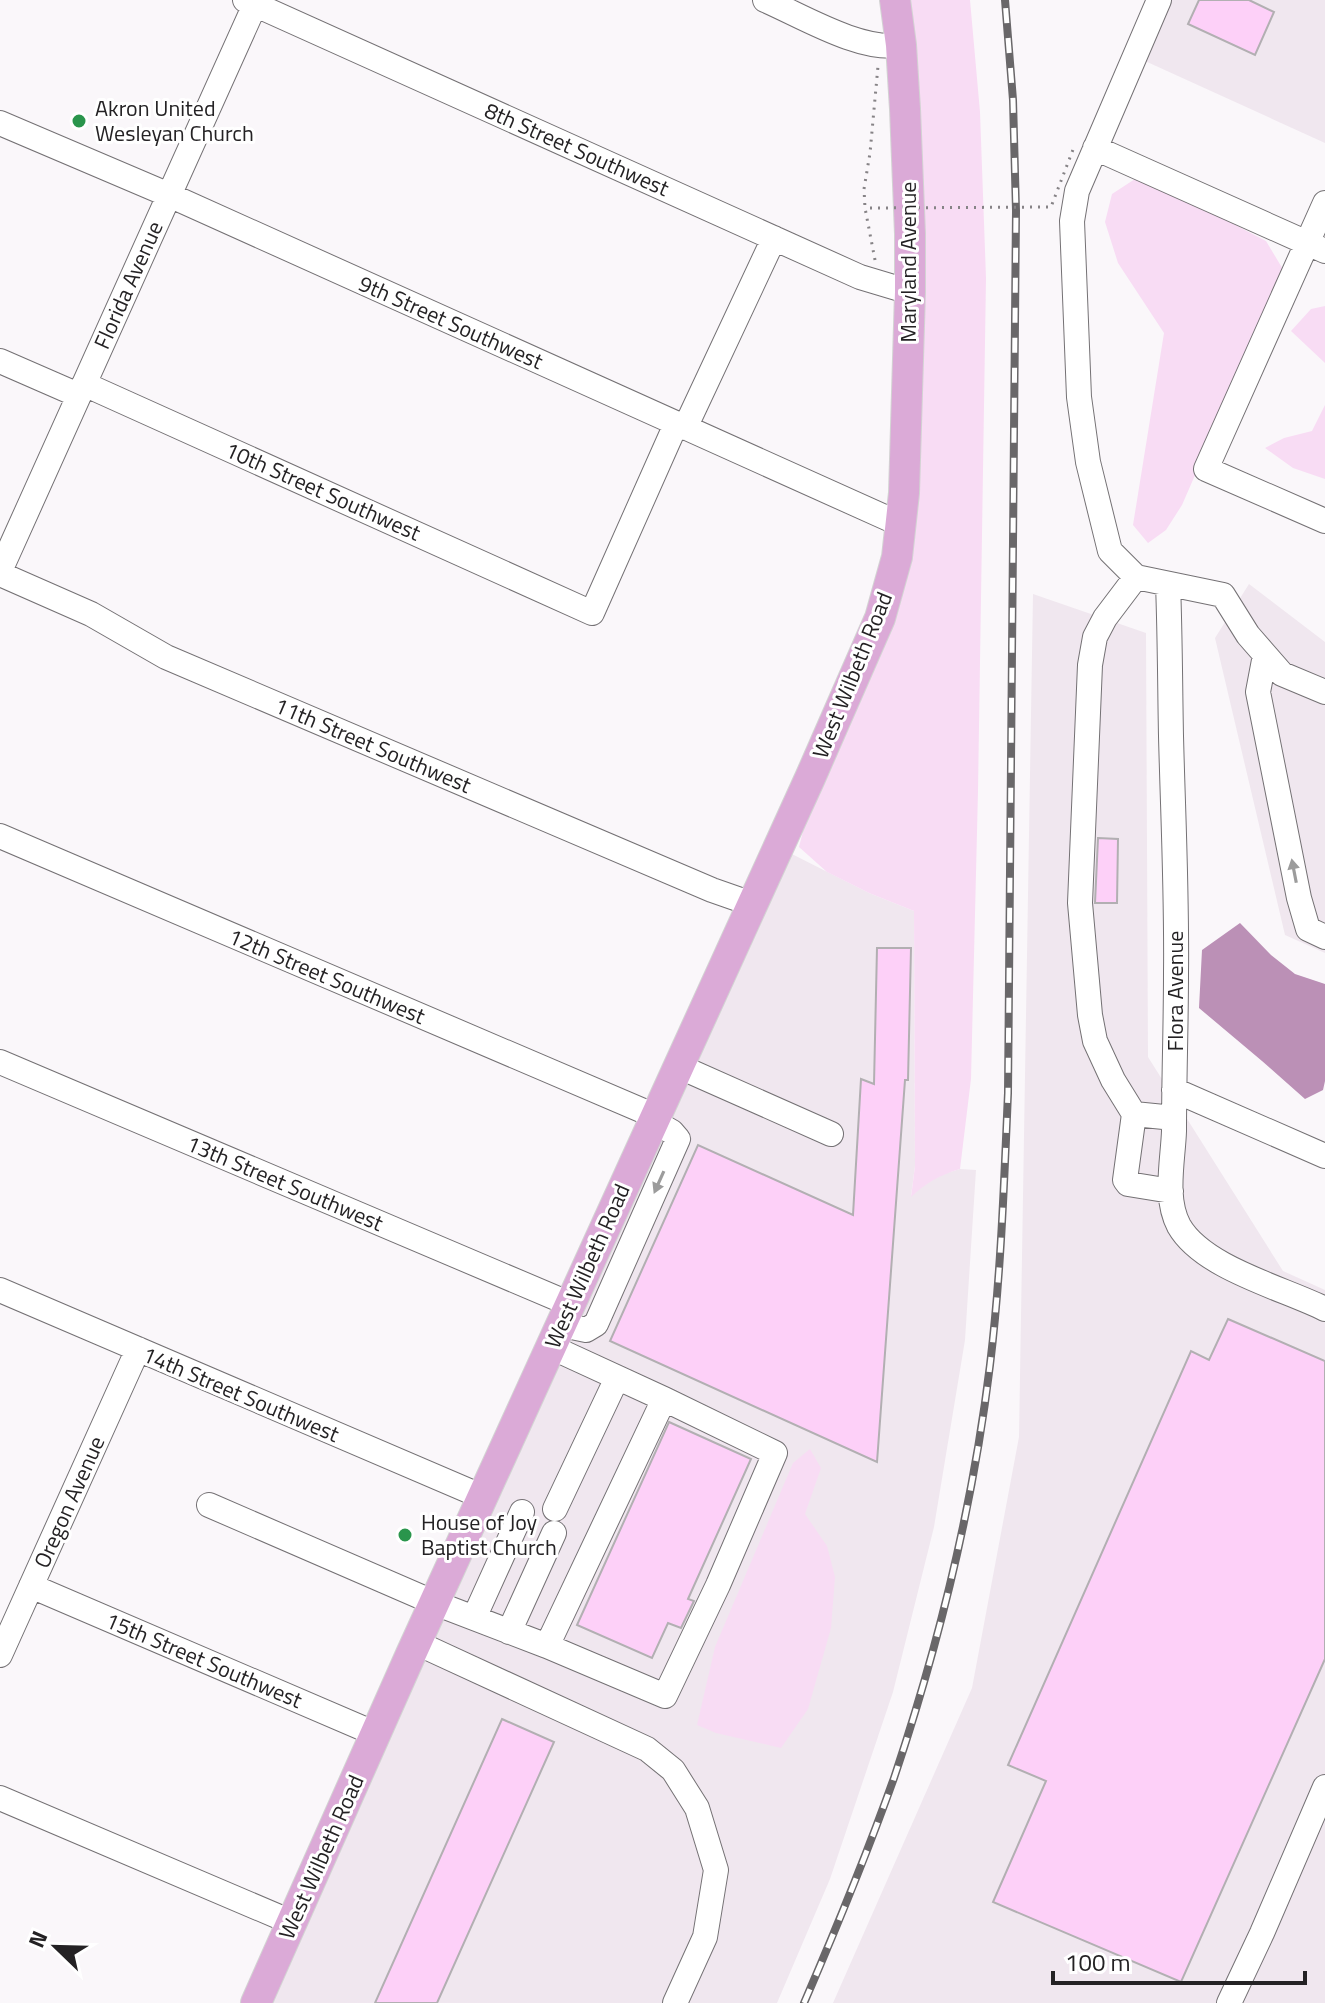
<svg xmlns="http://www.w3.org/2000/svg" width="1325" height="2003" font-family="'Titillium Web',sans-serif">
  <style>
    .built { fill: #f0e7ef }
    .green { fill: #f8dcf4 }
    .water { fill: #bb90b6 }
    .building { fill: #fdd0f8; stroke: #b2afb2; stroke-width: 2 }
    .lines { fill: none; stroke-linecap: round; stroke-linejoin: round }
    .minor-casing { stroke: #747174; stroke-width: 26 }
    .major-casing { stroke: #d3d3d3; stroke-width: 32 }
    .path { stroke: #868386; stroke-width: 3; stroke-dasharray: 2 6; stroke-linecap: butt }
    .minor { stroke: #fff; stroke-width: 24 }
    .major { stroke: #dbaad7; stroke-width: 30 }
    .rail-casing { stroke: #696769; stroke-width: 8 }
    .rail { stroke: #fff; stroke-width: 5; stroke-dasharray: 15; stroke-linecap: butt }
    .path-bridge { stroke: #868386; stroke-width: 3; stroke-dasharray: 2 6; stroke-linecap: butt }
    .oneway { fill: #9c9c9c }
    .poi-dot { fill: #2a954c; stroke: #fff; stroke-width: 3 }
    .labels { text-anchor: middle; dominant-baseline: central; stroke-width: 6; stroke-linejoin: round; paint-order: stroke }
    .poi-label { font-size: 22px; fill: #242224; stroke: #fff; text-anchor: start }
    .street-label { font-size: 22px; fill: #242224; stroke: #fff }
  </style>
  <rect width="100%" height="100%" fill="#faf7fa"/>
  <path class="built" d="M1159 0H1325V143L1134 56Z
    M1249 584 1325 642V953L1285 935 1215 638Z
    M1033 594 1146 633 1148 1057 1283 1271 1325 1290V2003H833L972 1688 1019 1437Z
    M778 847 869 893 914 911 915 1166 911 1196 924 1185 943 1174 960 1169 976 1170 965 1340 934 1527 893 1692 830 1879 777 2003H256Z"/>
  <path class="green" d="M905 0H970L980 112 986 278 978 791 971 1079 960 1169C940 1175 926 1183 911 1197L915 1166 914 911 869 893 827 872 799 847 806 819 908 537Z
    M1135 179 1197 205 1266 241 1284 271 1182 505 1166 530 1148 543 1133 525 1164 333 1118 263 1105 222 1112 194Z
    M1325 306V363L1291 331 1311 309Z
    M1325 405V479L1293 468 1265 448 1284 438 1312 431Z
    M810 1449 821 1468 805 1514 827 1546 835 1577 831 1628 808 1709 781 1748 716 1733 697 1725 715 1647 793 1463Z"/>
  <path class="water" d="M1240 923 1271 955 1295 974 1325 984V1081L1323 1090 1305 1099 1262 1061 1199 1008 1202 950Z"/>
  <path class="building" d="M1199 0H1249L1274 12 1255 55 1188 24Z
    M1098 838 1118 839 1117 903H1095Z
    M877 948H911L908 1080H905L877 1462 610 1341 698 1145 853 1215 861 1079 874 1084Z
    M1228 1319 1325 1361V1659L1181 1982 993 1902 1046 1781 1008 1765 1191 1351 1209 1360Z
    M669 1422 751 1459 688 1599 694 1601 681 1628 668 1623 652 1658 577 1625Z
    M502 1719 554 1742 437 2003H375Z"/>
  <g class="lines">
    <defs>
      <path id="minor" d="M245 0 860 277 910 292
        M765 0C802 16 861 52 901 45
        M1159 0 1077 191 1072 221 1079 397 1088 462 1110 551 1136 577 1223 595 1248 635 1282 674 1325 692
        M0 123 169 195 900 524
        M1095 148 1325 251
        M1325 203 1206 469 1325 521
        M0 361 78 395
        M84 384 592 613 676 424
        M685 428 774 238
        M0 571 257 0
        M0 574 91 614 166 657 712 890 752 904
        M1168 584C1170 635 1170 685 1171 736 1173 815 1177 894 1176 973 1176 1025 1174 1078 1174 1131 1173 1161 1164 1198 1179 1226 1203 1268 1283 1288 1325 1309
        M1265 655 1258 692 1299 898 1308 929 1325 937
        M0 836 655 1116
        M0 1062 570 1304
        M678 1066 831 1134
        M1174 1090 1325 1156
        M1134 1114 1113 1080 1095 1041 1090 1015 1080 903 1090 665 1095 637 1105 618 1136 577
        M1171 1191 1128 1184 1125 1180 1134 1114 1174 1118
        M0 1290 483 1497
        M562 1325 586 1330 596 1324 678 1139 672 1132 653 1121
        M209 1505 435 1603 547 1646 665 1696 718 1585 775 1453 664 1399 551 1347
        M555 1509 617 1378
        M31 1586 376 1734
        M474 1618 522 1512
        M509 1632 554 1533
        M417 1643 647 1749 673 1770 697 1808 716 1870 705 1937 675 2003
        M547 1646 664 1399
        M0 1655 138 1349
        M0 1798 291 1922
        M1229 2003 1262 1933 1325 1787"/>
      <path id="major" d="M256 2003 411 1654 810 778 880 618 897 557 904 493 910 292V234L905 109 901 45 895 0"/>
    </defs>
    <use href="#minor" class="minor-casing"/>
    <use href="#major" class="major-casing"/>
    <path class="path" d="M875 260 865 208 864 189 870 153 878 66"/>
    <use href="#minor" class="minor"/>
    <use href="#major" class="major"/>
    <defs>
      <path id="rail" d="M804 2003C836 1929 867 1854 894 1778 939 1644 973 1505 990 1365 1001 1274 1004 1184 1008 1093L1016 211 1013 100 1005 0"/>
    </defs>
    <use href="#rail" class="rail-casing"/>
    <use href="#rail" class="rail"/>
    <path class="path-bridge" d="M870 208 1051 207 1074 147"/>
  </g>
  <defs><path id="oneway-solid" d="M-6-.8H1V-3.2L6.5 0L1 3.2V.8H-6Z" transform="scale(2)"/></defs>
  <g class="oneway">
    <use href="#oneway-solid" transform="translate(1294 871) rotate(-101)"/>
    <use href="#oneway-solid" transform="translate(659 1182) rotate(114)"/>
  </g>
  <g class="poi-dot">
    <circle cx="79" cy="121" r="8"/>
    <circle cx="405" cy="1535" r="8"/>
  </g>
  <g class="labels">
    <g class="poi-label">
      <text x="95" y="108">Akron United<tspan x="95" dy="25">Wesleyan Church</tspan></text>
      <text x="421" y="1522">House of Joy<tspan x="421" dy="25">Baptist Church</tspan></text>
    </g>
    <g class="street-label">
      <text transform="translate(577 149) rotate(24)">8th Street Southwest</text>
      <text transform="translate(908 262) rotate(-90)">Maryland Avenue</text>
      <text transform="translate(128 285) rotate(-66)">Florida Avenue</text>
      <text transform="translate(451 322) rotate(24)">9th Street Southwest</text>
      <text transform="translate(323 491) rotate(24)">10th Street Southwest</text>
      <text transform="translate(852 675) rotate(-68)">West Wilbeth Road</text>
      <text transform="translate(373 745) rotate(23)">11th Street Southwest</text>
      <text transform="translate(327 976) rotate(23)">12th Street Southwest</text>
      <text transform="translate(1175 991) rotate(-90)">Flora Avenue</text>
      <text transform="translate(285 1183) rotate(23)">13th Street Southwest</text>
      <text transform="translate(587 1266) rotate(-66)">West Wilbeth Road</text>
      <text transform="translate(241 1394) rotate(23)">14th Street Southwest</text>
      <text transform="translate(69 1502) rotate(-66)">Oregon Avenue</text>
      <text transform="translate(204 1660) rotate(23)">15th Street Southwest</text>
      <text transform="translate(321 1857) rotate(-66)">West Wilbeth Road</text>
    </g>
  </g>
  <g transform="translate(56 1947) rotate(293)" stroke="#ffffff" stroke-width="6" paint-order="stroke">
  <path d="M0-6L14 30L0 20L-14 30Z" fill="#242224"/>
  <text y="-12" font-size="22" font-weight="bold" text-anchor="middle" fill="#242224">N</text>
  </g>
  <path d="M1053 1971v12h252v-12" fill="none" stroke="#242224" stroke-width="4"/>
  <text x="1065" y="1971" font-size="24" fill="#242224" stroke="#ffffff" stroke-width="6" paint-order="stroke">100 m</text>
</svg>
